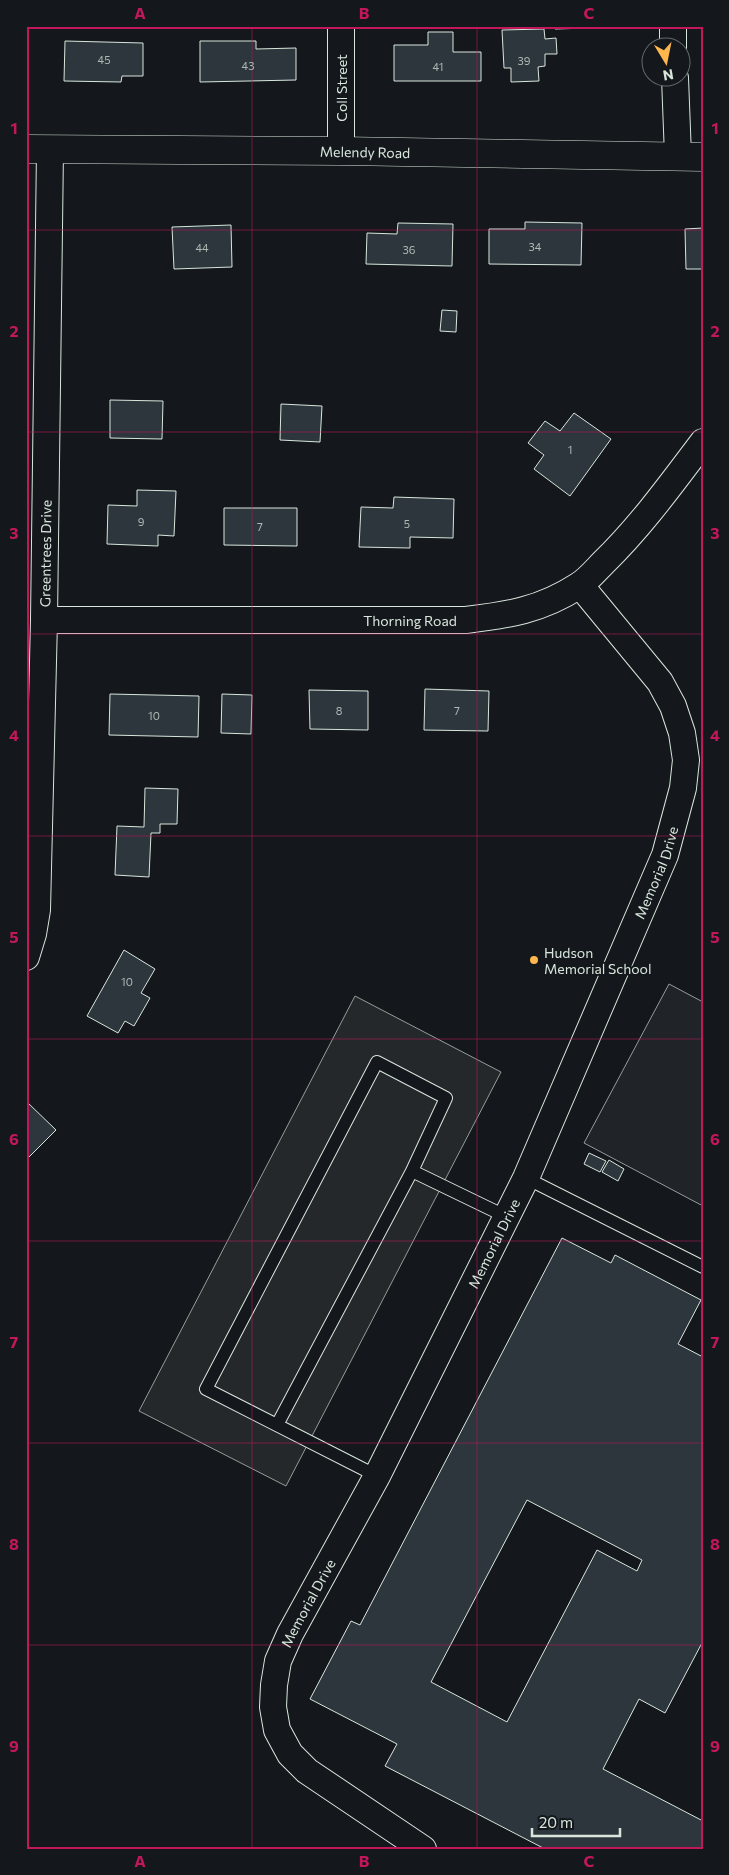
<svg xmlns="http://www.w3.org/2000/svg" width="729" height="1875" font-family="Commissioner,sans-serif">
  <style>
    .green { fill: #202428; stroke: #939e99 }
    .parking { fill: #24282b; stroke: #939e99 }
    .building { fill: #2c363c; stroke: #d8e6dc; fill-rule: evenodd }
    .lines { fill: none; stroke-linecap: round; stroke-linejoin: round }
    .service-casing { stroke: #d8e6dc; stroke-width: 14 }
    .minor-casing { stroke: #d8e6dc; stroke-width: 28 }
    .tertiary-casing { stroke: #d8e6dc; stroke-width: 29 }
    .service { stroke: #14181c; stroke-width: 12 }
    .minor { stroke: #14181c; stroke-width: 26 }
    .tertiary { stroke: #14181c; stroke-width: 28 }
    .grid { fill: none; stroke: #c2185b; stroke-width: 1; stroke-opacity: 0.55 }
    .poi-dot { fill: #ffb74d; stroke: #14181c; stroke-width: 2 }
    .labels { text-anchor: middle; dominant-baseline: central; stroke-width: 4; stroke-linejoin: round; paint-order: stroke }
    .number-label { font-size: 11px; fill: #adbab4 }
    .street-label { font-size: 14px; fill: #d8e6dc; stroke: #14181c }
    .poi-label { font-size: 14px; fill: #d8e6dc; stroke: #14181c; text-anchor: start }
    .neatline { fill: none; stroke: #c2185b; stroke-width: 2 }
    .grid-label { font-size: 16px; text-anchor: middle; font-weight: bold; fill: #c2185b }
  </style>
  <rect width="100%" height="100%" fill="#14181c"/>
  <path class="green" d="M669 984 703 1002V1206L584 1143Z"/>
  <path class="parking" d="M355 996 501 1072 286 1486 139 1411Z"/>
  <path class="building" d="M555 26H589V28L555 29Z
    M544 29 545 39 556 38 557 54H545V66L538 67 539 81 511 82V68H504L502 30Z
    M428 32H453V52H481V81H394V45H428Z
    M65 41 143 43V76H122L121 82 64 81Z
    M200 41H256V49L296 48V80L200 82Z
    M525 222 582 223 581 265 489 264V229H525Z
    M398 223 453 224 452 266 366 264 367 233 397 234Z
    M231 225 232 267 174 269 172 227Z
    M703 228V269H686L685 229Z
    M442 310 457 311 456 332 440 331Z
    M110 400 163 401 162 439 110 438Z
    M281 404 322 406 320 442 280 440Z
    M574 413 611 439 570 496 534 469 544 455 528 443 545 421 560 431Z
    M137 490 176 491 174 536 158 535V546L107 544 108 505 137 506Z
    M394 497 454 499 453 538 410 537V548L359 547 361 507 393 508Z
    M224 508H297V546L224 545Z
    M425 689 489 691 488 731 424 730Z
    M309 690 368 691V730L310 729Z
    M110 694 199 696 198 737 109 735Z
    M222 694 252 695 251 734 221 733Z
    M145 788 178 789 177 824H160V833H151L149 877 115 875 117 826 144 827Z
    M124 950 155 969 141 993 150 998 134 1026 125 1021 118 1033 87 1016Z
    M27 1102 56 1130 26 1160V1103Z
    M589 1153 606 1161 600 1172 584 1164Z
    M609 1160 624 1169 618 1181 602 1172Z
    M562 1238 611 1263 615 1255 701 1300 678 1344 703 1357V1641L665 1713 639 1699 603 1769 703 1821V1849H545L385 1766 397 1744 310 1699 351 1621 360 1625ZM527 1500 642 1560 637 1571 597 1550 507 1722 431 1682Z"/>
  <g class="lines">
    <defs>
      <path id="service" d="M526 1178 703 1267
        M277 1425 412 1171
        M377 1476 206 1389 377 1062 446 1098 412 1171 507 1217"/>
      <g id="minor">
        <path d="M341 26V151"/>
        <path d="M673 26V48"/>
        <path d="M675 78 678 156"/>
        <path id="s1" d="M44 620H466C508 615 541 610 578 586 588 580 596 570 603 563 641 526 672 483 703 442"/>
        <path id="s2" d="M26 957 33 934 37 910 44 620 50 149"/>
        <path id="s3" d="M423 1849 307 1771 290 1754 277 1730 273 1707 274 1685 278 1661 290 1634 377 1476 526 1178 665 855 683 788 686 760 682 733 673 706 660 682 580 585"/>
      </g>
      <g id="tertiary">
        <path id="s4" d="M26 149 341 151 703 157"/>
      </g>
    </defs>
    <use href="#service" class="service-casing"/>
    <use href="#minor" class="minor-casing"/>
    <use href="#tertiary" class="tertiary-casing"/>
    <use href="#service" class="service"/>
    <use href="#minor" class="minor"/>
    <use href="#tertiary" class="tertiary"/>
  </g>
  <path class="grid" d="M252 26V1849M477 26V1849M26 230H703M26 432H703M26 634H703M26 836H703M26 1039H703M26 1241H703M26 1443H703M26 1645H703"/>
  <circle class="poi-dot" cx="534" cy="960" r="5"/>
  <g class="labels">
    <g class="number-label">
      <text x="104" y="59">45</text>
      <text x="524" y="60">39</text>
      <text x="248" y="65">43</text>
      <text x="438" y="66">41</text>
      <text x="535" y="246">34</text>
      <text x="202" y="247">44</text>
      <text x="409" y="249">36</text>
      <text x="570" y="449">1</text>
      <text x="141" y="521">9</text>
      <text x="407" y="523">5</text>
      <text x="260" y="526">7</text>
      <text x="339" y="710">8</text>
      <text x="457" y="710">7</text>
      <text x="154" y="715">10</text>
      <text x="127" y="981">10</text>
    </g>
    <g class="street-label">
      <text transform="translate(341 88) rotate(-90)">Coll Street</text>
      <text stroke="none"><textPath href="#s4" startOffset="339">Melendy Road</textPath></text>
      <text stroke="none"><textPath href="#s2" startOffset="405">Greentrees Drive</textPath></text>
      <text stroke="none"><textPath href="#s1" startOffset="366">Thorning Road</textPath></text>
      <text stroke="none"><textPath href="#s3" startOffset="1136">Memorial Drive</textPath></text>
      <text stroke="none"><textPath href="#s3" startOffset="731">Memorial Drive</textPath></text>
      <text stroke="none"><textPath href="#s3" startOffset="326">Memorial Drive</textPath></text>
    </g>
    <g class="poi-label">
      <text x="544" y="952">Hudson<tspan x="544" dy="16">Memorial School</tspan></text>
    </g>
  </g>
  <rect width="729" height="1875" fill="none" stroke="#14181c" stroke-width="55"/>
  <g transform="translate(666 62) rotate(170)"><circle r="24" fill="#14181c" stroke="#626a69"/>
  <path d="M0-4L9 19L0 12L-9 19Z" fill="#ffb74d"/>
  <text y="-8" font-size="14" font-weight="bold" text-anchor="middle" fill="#d8e6dc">N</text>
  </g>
  <path d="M532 1828v8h88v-8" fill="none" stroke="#d8e6dc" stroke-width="2.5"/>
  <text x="539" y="1828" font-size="15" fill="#d8e6dc" stroke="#14181c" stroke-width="4" paint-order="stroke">20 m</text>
  <rect x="28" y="28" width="674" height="1820" class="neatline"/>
  <g class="grid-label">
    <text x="140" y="19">A</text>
    <text x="364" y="19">B</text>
    <text x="589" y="19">C</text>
    <text x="14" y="134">1</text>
    <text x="715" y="134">1</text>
    <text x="14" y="337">2</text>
    <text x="715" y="337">2</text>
    <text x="14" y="539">3</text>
    <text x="715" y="539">3</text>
    <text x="14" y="741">4</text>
    <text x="715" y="741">4</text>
    <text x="14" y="943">5</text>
    <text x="715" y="943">5</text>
    <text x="14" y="1145">6</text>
    <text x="715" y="1145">6</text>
    <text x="14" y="1348">7</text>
    <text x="715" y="1348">7</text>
    <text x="14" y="1550">8</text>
    <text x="715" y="1550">8</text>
    <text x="14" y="1752">9</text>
    <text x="715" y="1752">9</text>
    <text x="140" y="1867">A</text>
    <text x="364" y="1867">B</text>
    <text x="589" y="1867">C</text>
  </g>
</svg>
